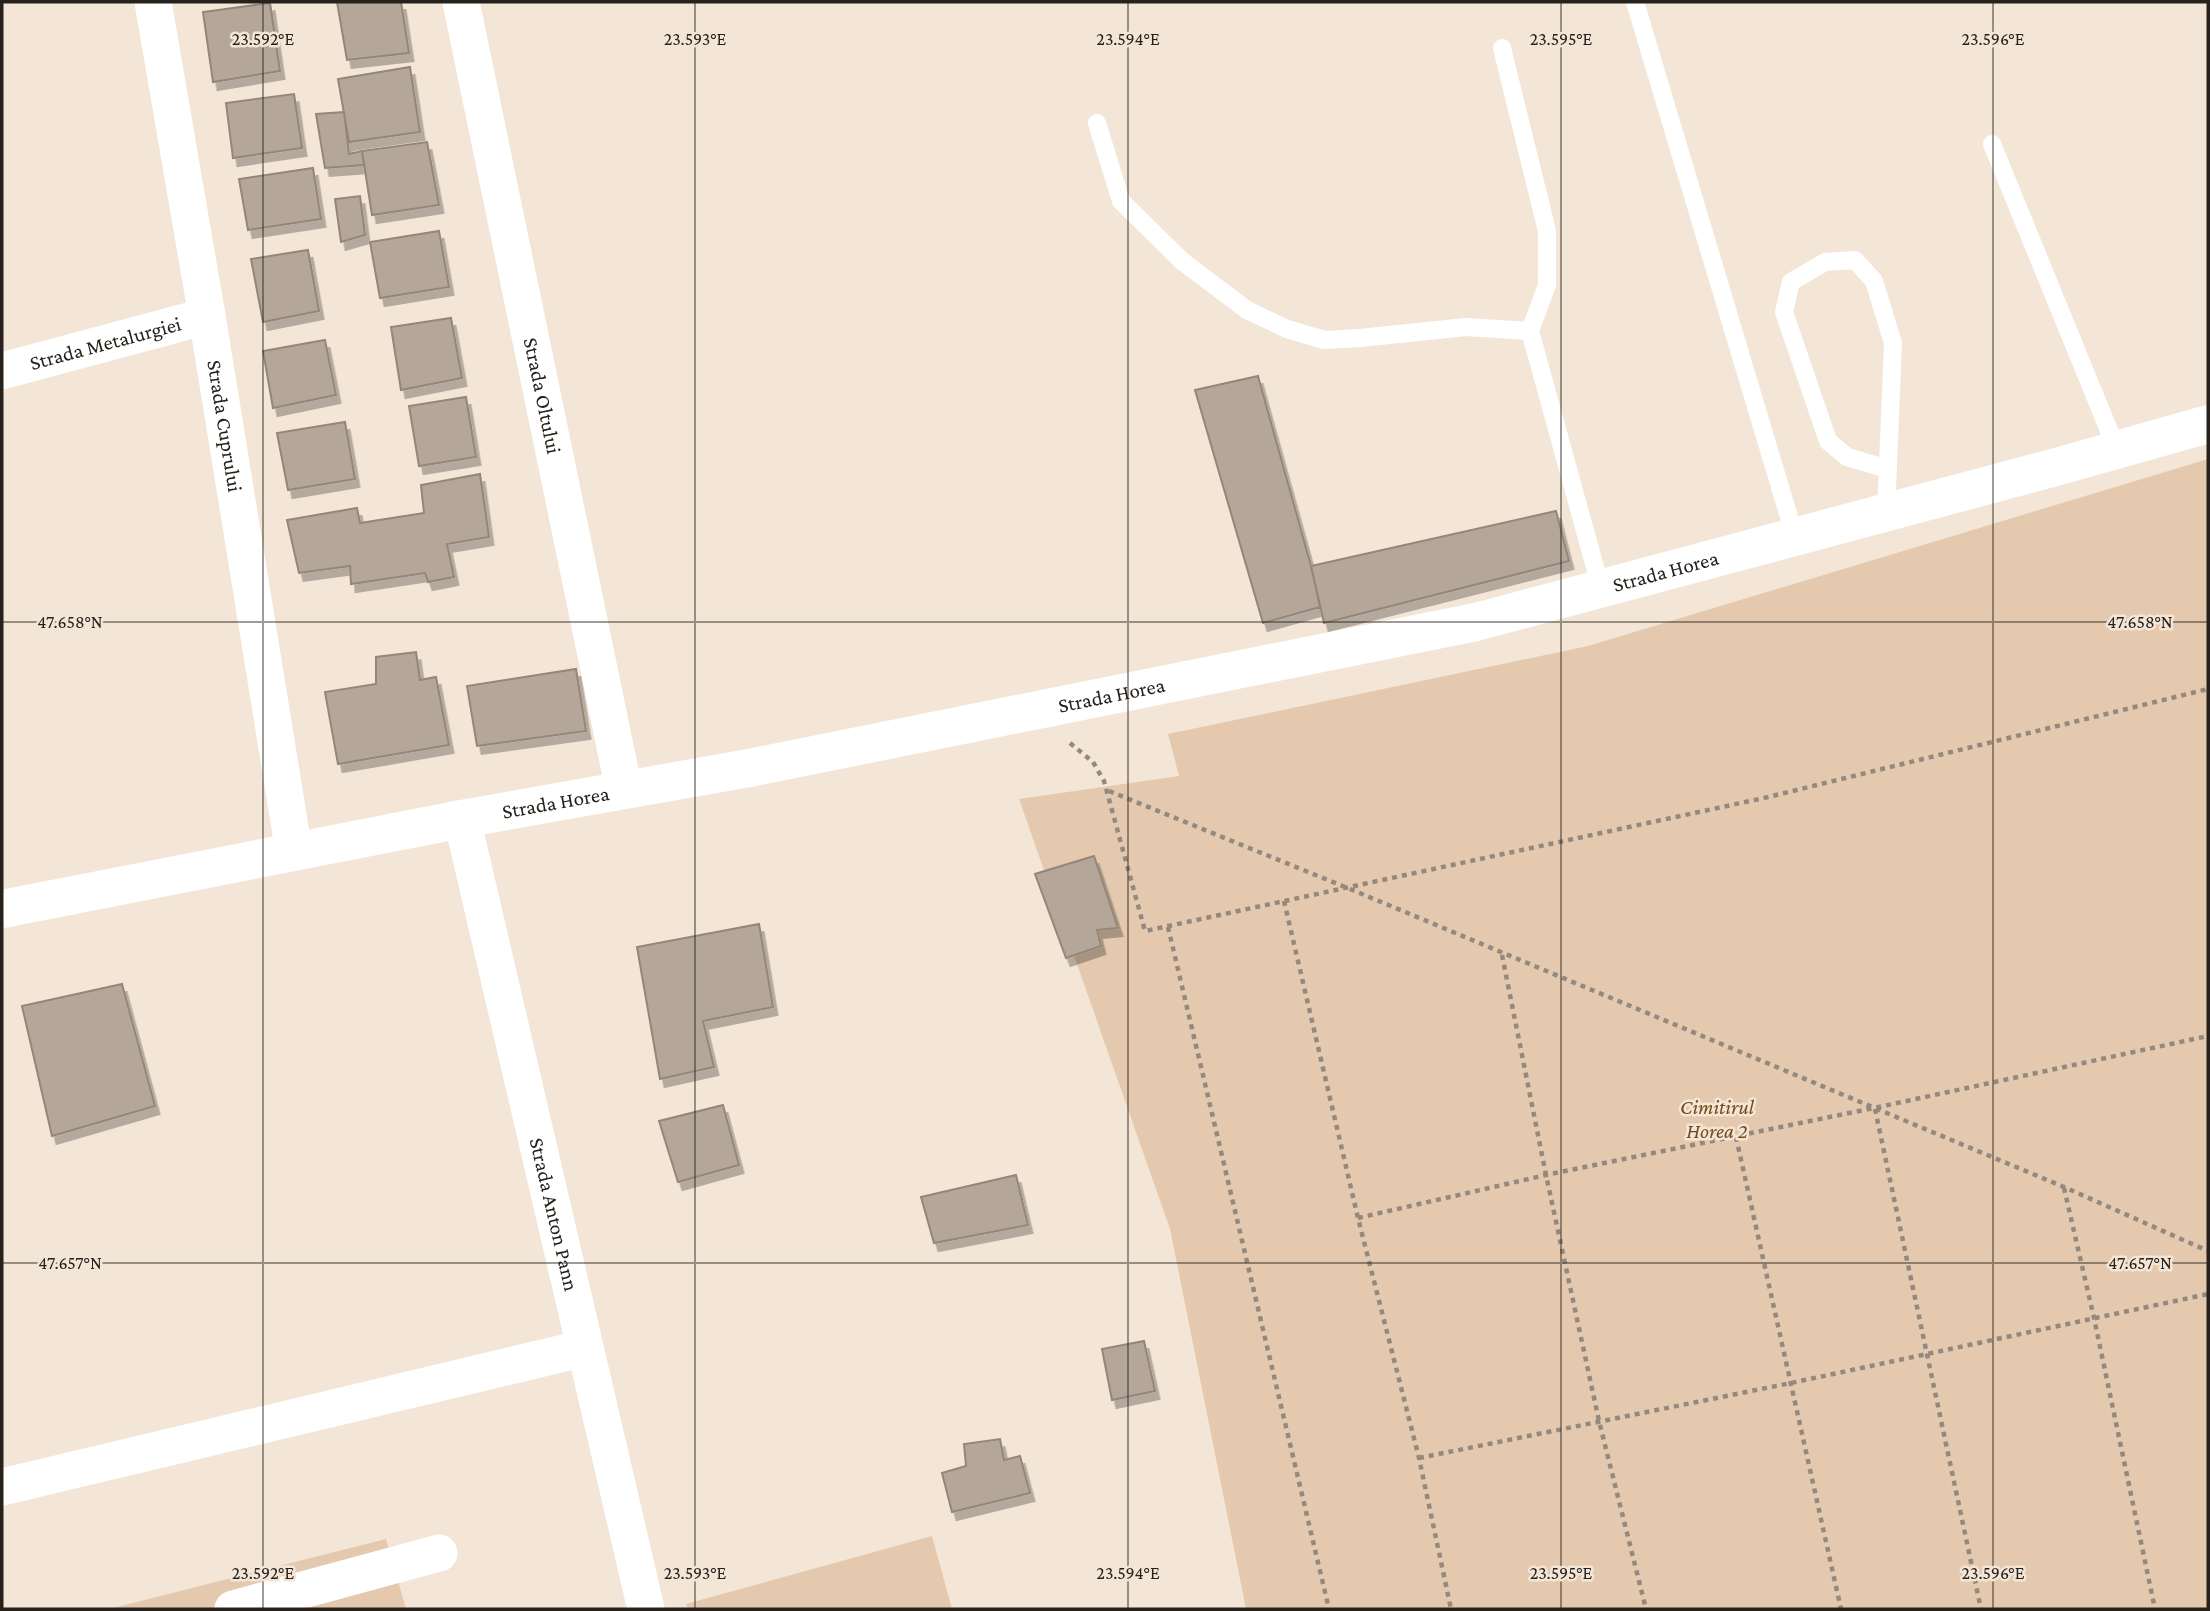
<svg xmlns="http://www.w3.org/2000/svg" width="2210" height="1611" font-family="'Crimson Pro',serif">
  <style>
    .green { fill: #e4c9ae }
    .building { fill: #b4a698; stroke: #948679; stroke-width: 2; filter: url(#shadow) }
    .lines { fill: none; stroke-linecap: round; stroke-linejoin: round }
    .path { stroke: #94897f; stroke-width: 4.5; stroke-dasharray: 5 5; stroke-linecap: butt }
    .lane { stroke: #fff; stroke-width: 18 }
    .street { stroke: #fff; stroke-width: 37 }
    .secondary { stroke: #fff; stroke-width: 38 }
    .ticks { fill: none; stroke: #27211c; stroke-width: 2; stroke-opacity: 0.45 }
    .labels { text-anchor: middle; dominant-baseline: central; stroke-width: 5; stroke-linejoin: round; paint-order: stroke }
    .street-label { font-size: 21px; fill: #27211c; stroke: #f4e6d7 }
    .park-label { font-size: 21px; font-style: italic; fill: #744a19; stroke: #f4e6d7 }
    .ticks-label { font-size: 18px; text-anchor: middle; fill: #27211c; stroke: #f4e6d7; stroke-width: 5; stroke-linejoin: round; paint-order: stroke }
  </style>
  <defs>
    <filter id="shadow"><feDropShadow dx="4.5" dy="8" stdDeviation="0" flood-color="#0004"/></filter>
  </defs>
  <rect width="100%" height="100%" fill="#f4e6d7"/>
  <path class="green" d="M2208 459V1609H1246L1170 1229 1019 799 1179 776 1168 734 1588 646Z
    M932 1536 952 1609H688L686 1604Z
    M386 1539 406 1609H109Z"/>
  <path class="building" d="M337 2H401L409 53 347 60Z
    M270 3 280 71 213 82 203 12Z
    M410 67 420 132 349 142 338 79Z
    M294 94 302 148 233 158 226 103Z
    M344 112 349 154 362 151 364 165 325 168 316 114Z
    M427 142 439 205 372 215 362 151Z
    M313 168 321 219 248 230 239 179Z
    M360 196 365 235 341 242 335 199Z
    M439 231 449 287 380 298 370 242Z
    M308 250 319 311 263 322 251 259Z
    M451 318 462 378 401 390 391 327Z
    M325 340 336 395 273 408 263 351Z
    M1258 376 1311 566 1320 607 1263 623 1195 390Z
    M466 397 476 457 419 466 409 406Z
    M345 422 355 479 288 490 277 433Z
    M480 474 489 537 447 544 454 577 428 582 425 573 351 584 350 566 299 573 287 520 357 508 360 523 424 513 421 485Z
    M1556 511 1569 561 1324 623 1311 566Z
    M416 652 420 680 436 677 449 745 338 764 325 692 376 684V657Z
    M576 669 586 731 477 746 467 686Z
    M1094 856 1118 928 1097 930 1101 946 1066 958 1035 874Z
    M759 924 773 1007 703 1021 714 1067 660 1079 637 947Z
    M122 984 155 1106 52 1136 22 1006Z
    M723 1105 739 1165 678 1182 659 1121Z
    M1016 1175 1028 1225 934 1243 921 1197Z
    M1144 1341 1155 1391 1112 1400 1102 1349Z
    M1000 1439 1004 1460 1020 1456 1030 1493 952 1512 942 1473 966 1466 964 1444Z"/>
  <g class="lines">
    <path class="path" d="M1070 743 1093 762 1104 781 1145 931 1764 798 2208 689
      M1109 791 1350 889 2064 1187 2208 1251
      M1284 901 1358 1218 1419 1458 1451 1609
      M1168 927 1329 1609
      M1502 955 1546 1175 1599 1421 1646 1609
      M1875 1109 1981 1609
      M1736 1137 1841 1609
      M2064 1188 2094 1318 2155 1609
      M1358 1218 1546 1175 1874 1108 2208 1036
      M1419 1458 1791 1383 2208 1294"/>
    <path class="lane" d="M1635 2 1795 537
      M1502 48 1547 231V285L1530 331 1601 589
      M1097 123 1121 201 1182 261 1247 310 1287 329 1324 340 1360 338 1466 327 1530 331
      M1992 144 2117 450
      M1886 513 1893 343 1874 281 1855 260 1825 262 1791 282 1784 312 1828 441 1847 457 1888 469"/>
    <g class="street">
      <path id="s1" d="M153 2 207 316 294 852"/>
      <path id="s2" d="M461 2 624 790"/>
      <path id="s3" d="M2 371 207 316"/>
      <path id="s4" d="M462 819 646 1609"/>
      <path d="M2 1487 585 1348"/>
      <path d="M233 1609 439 1553"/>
    </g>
    <path class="secondary" id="s5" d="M2 909 462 819 749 768 1476 622 2056 467 2208 424"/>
  </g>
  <path class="ticks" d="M263 2V1609M695 2V1609M1128 2V1609M1561 2V1609M1993 2V1609M2 622H2208M2 1263H2208"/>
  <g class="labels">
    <g class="street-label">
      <text stroke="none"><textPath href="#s3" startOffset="107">Strada Metalurgiei</textPath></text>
      <text stroke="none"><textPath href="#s2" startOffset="402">Strada Oltului</textPath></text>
      <text stroke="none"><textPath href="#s1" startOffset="430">Strada Cuprului</textPath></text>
      <text stroke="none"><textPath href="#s5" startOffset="1698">Strada Horea</textPath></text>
      <text stroke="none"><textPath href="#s5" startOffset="1130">Strada Horea</textPath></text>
      <text stroke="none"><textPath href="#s5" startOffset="564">Strada Horea</textPath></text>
      <text stroke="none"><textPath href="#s4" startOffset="406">Strada Anton Pann</textPath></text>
    </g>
    <g class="park-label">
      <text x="1717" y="1107">Cimitirul<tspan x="1717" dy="24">Horea 2</tspan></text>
    </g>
  </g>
  <g class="ticks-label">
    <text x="263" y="45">23.592°E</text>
    <text x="695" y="45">23.593°E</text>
    <text x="1128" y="45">23.594°E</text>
    <text x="1561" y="45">23.595°E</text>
    <text x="1993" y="45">23.596°E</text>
    <text x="70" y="628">47.658°N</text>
    <text x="2140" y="628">47.658°N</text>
    <text x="70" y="1269">47.657°N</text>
    <text x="2140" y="1269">47.657°N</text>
    <text x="263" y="1579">23.592°E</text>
    <text x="695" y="1579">23.593°E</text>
    <text x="1128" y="1579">23.594°E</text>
    <text x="1561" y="1579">23.595°E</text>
    <text x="1993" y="1579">23.596°E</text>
  </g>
  <rect width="2210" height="1611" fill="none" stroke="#27211c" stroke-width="7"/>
</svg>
